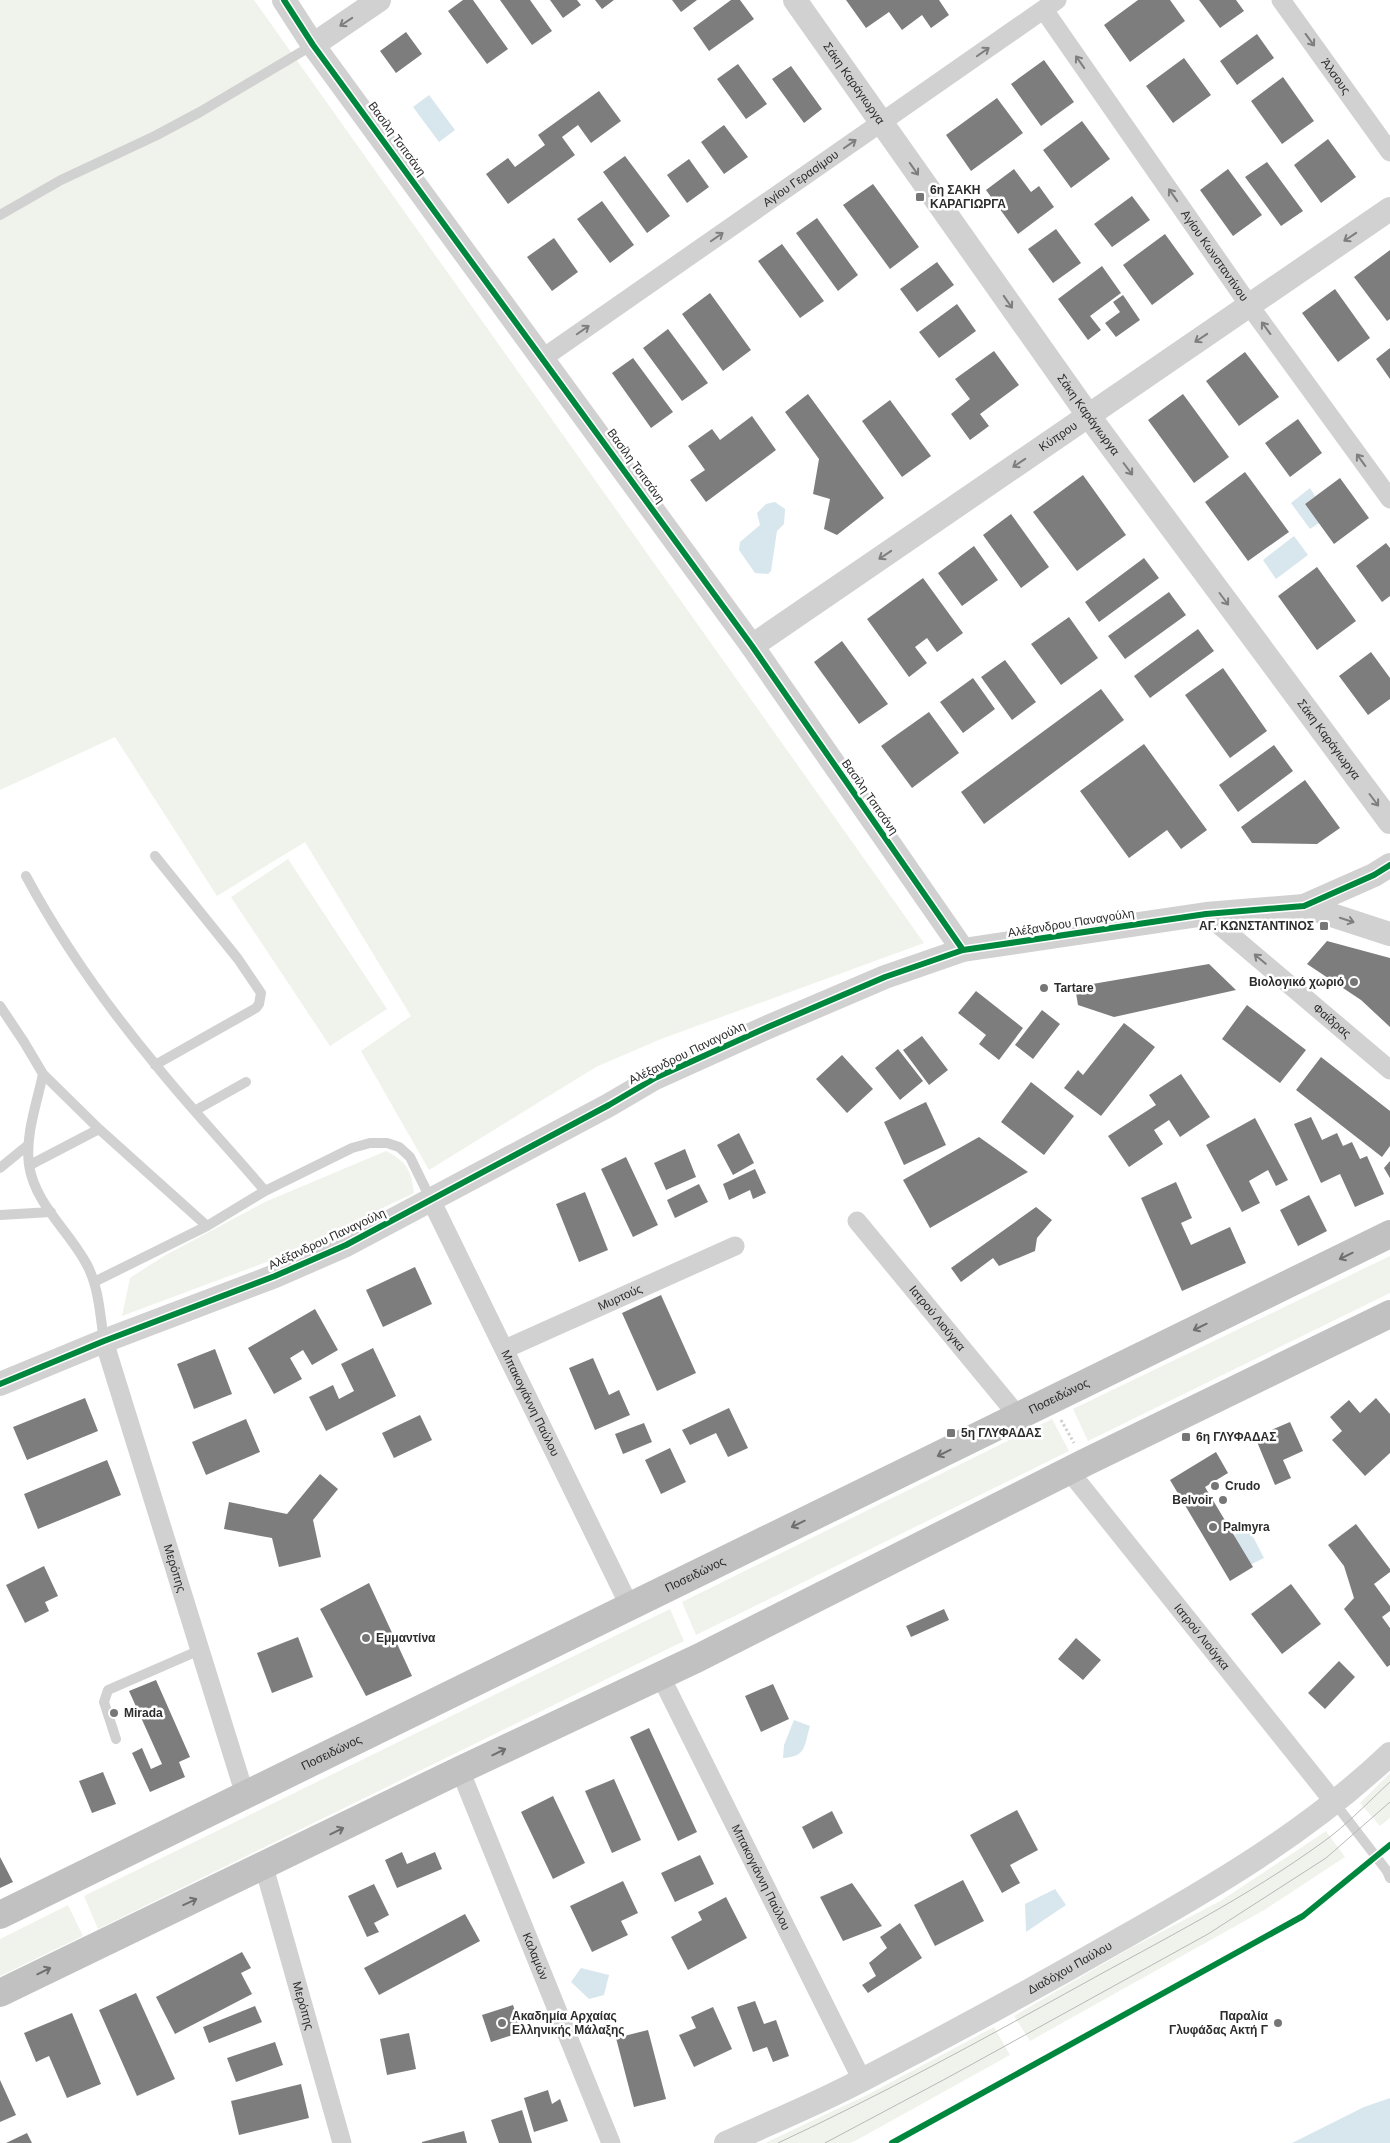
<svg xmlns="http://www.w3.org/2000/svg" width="1390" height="2143" font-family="Helvetica,sans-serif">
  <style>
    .green { fill: #f0f3eb }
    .water { fill: #d8e7ee }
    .building { fill: #7d7d7d }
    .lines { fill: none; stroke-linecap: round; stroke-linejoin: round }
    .path { stroke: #d1d1d1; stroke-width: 3; stroke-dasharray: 2.5 2.5; stroke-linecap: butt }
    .service { stroke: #d1d1d1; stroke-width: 10 }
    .minor { stroke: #d1d1d1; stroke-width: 19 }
    .tertiary { stroke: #d1d1d1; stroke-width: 24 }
    .trunk { stroke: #c1c1c1; stroke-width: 28 }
    .tram { stroke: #b8b8b8; stroke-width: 1 }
    .cycleway-casing { stroke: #fff; stroke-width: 9 }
    .cycleway { stroke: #00873e; stroke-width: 6 }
    .oneway { stroke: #7e7e7e }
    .oneway2 { stroke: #6f6f6f }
    .poi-dot { fill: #767676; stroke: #fff; stroke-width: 2 }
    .labels { text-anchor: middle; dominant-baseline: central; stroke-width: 5; stroke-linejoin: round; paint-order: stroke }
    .street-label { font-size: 12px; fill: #2c2c2c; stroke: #fff }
    .poi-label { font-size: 12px; font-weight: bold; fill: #2c2c2c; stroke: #fff; text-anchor: start }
  </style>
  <rect width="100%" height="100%" fill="#fff"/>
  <path class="green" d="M0 0H254L924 943 661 1039 596 1067 429 1170 361 1051 411 1016 305 842 217 896 115 737 0 790Z
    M288 859 387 1009 330 1046 231 897Z
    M386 1151C407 1162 411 1170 414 1193L280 1257 122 1316 130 1278 164 1256 265 1202Z
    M1390 1256V1293L1088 1441 1073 1409Z
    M1052 1419 1069 1451 696 1635 682 1602Z
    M670 1609 684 1641 98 1929 84 1896Z
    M1390 1773V1818L1380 1826 1360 1803Z
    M1326 1831 1345 1857 1266 1909 1030 2041 1014 2016 1127 1950 1222 1900Z
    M68 1905 83 1936 0 1976V1939Z
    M994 2027 1010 2055 855 2141 850 2143H765L867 2095Z"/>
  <path class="water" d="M429 95 455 130 439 142 413 107Z
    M1310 488 1315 496 1305 504 1319 523 1310 529 1291 503Z
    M775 502 785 509 784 524 777 531 771 571 768 574 755 573 739 550 740 542 760 525 757 513 766 504Z
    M1294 536 1308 555 1276 579 1263 560Z
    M1248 1527 1264 1558 1250 1565 1234 1535Z
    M794 1720 810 1726C804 1745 807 1757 783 1758L784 1745Z
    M1055 1889 1066 1905 1026 1932 1025 1904Z
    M581 1968 609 1975 604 1995 589 1999 571 1982Z
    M1390 2098V2143H1292L1364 2107Z"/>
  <path class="building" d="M463 0H473L508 49 487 64 448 11Z
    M500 0H530L552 31 532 45Z
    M550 0H577L581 5 563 18Z
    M595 0H614L602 9Z
    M672 0H697L681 12Z
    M731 0H740L754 19 709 51 693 28Z
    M846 0H939L949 15 931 28 922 15 902 30 889 12 866 28Z
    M1138 0H1170L1185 21 1130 62 1104 25Z
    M1199 0H1236L1244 11 1220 28Z
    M406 32 422 54 396 73 380 51Z
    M1257 34 1274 58 1237 85 1220 61Z
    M1184 58 1211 95 1173 123 1146 86Z
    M1044 60 1074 102 1041 126 1011 84Z
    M738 64 767 104 746 119 717 79Z
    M791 66 822 109 804 123 772 79Z
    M1283 77 1314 121 1282 144 1251 101Z
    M599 91 621 121 591 143 578 125 562 137 575 155 508 204 486 174 508 158 515 167 545 145 538 135Z
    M997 98 1023 133 971 171 946 135Z
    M1082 121 1110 159 1071 188 1043 150Z
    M724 125 748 157 724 174 701 142Z
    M1328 139 1356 177 1321 203 1294 165Z
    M625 156 670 216 647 233 603 172Z
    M689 159 709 187 687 203 667 175Z
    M1267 162 1303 211 1281 226 1245 177Z
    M1014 169 1031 192 1039 186 1054 207 1018 234 986 190Z
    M1228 169 1262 215 1233 236 1200 190Z
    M873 184 919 247 890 269 843 205Z
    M1132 196 1150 220 1112 247 1094 224Z
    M602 201 634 245 610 263 577 219Z
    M817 218 858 275 838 291 796 233Z
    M1056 229 1081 263 1053 283 1028 249Z
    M1165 234 1194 274 1152 305 1123 265Z
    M554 238 578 272 552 291 527 257Z
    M782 244 824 301 800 318 758 261Z
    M1390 250V319L1387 321 1354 277Z
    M937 262 954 285 917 312 900 289Z
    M1102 266 1121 293 1090 316 1101 330 1088 340 1058 299Z
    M1335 289 1370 338 1338 362 1302 313Z
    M710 293 751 350 723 371 682 314Z
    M1123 295 1140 320 1116 337 1105 323 1120 312 1113 302Z
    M957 304 976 331 939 358 919 332Z
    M668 329 708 383 682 401 643 348Z
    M1390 348V379L1376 359Z
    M994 351 1019 385 980 414 989 426 970 440 951 414 970 399 955 379Z
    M1245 352 1279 397 1239 426 1206 381Z
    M633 358 673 412 651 428 612 373Z
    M808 394 884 498 837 535 824 529 830 499 813 494 819 459 785 412Z
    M1183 394 1229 457 1194 483 1148 420Z
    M890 400 931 456 902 477 862 421Z
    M752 416 776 450 706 502 690 480 705 470 688 446 712 429 720 440Z
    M1298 419 1322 453 1290 477 1265 443Z
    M1245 472 1289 532 1248 561 1205 502Z
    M1083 475 1126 535 1077 571 1033 512Z
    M1340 478 1369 518 1334 544 1305 504Z
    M1011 514 1049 567 1021 588 983 535Z
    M1386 543 1390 548V596L1382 602 1356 566Z
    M974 546 998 580 962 606 938 573Z
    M1144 558 1159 578 1099 622 1085 602Z
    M1317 567 1356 621 1317 650 1278 596Z
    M923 578 963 633 937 652 927 638 915 647 927 663 909 677 867 619Z
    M1169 592 1186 615 1125 659 1108 636Z
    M1069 617 1098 658 1061 685 1031 644Z
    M1198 629 1214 651 1150 698 1134 676Z
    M842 641 888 704 859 724 814 662Z
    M1371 652 1390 678V699L1368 715 1339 676Z
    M1005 660 1036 702 1012 720 981 677Z
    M1223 668 1267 731 1230 758 1185 695Z
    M973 678 995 709 963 733 940 702Z
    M1101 689 1124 720 984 824 961 792Z
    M929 712 959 753 912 788 881 746Z
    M1144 744 1207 830 1181 849 1167 830 1129 858 1080 791Z
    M1274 745 1293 771 1238 812 1219 785Z
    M1305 780 1340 828 1317 844 1252 843 1241 827Z
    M1327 941 1390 958V1027L1361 1000 1307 964Z
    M1209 964 1236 990 1114 1017 1078 1005 1075 987Z
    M976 991 1023 1028 999 1060 979 1044 986 1035 958 1013Z
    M1247 1005 1306 1050 1280 1083 1222 1039Z
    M1042 1010 1060 1024 1033 1059 1015 1045Z
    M1124 1023 1155 1047 1101 1116 1064 1088 1078 1070 1083 1075Z
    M922 1036 948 1070 929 1085 903 1050Z
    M898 1049 923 1081 900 1100 875 1068Z
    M842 1055 873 1089 847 1113 816 1079Z
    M1321 1057 1390 1111V1146L1382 1157 1296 1090Z
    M1181 1074 1210 1117 1180 1137 1169 1120 1154 1130 1163 1144 1129 1167 1108 1136 1156 1105 1149 1095Z
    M1031 1082 1074 1116 1044 1155 1001 1122Z
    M926 1102 946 1145 904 1165 884 1122Z
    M1311 1117 1322 1140 1337 1133 1343 1146 1352 1142 1360 1159 1367 1156 1384 1194 1355 1207 1340 1174 1321 1183 1294 1124Z
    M1255 1118 1288 1180 1276 1186 1268 1170 1249 1181 1260 1203 1242 1212 1206 1145Z
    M739 1133 754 1163 733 1175 717 1145Z
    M979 1137 1028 1172 930 1228 903 1180Z
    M685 1149 696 1177 666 1190 654 1163Z
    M626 1157 658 1225 633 1237 601 1169Z
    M1390 1161V1178L1384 1168Z
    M755 1169 766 1193 753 1199 750 1190 729 1200 723 1184Z
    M1176 1182 1192 1218 1181 1223 1191 1245 1230 1227 1246 1263 1182 1291 1141 1198Z
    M699 1184 708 1202 675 1218 667 1200Z
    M585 1192 608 1250 579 1262 556 1204Z
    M1309 1195 1327 1231 1298 1246 1280 1210Z
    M1036 1207 1052 1220 1037 1238 1035 1251 999 1266 993 1258 961 1282 951 1268Z
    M415 1267 432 1304 383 1327 366 1290Z
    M661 1295 696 1373 657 1391 622 1313Z
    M315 1309 338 1350 312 1365 303 1350 290 1358 302 1379 274 1394 248 1348Z
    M373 1348 396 1396 326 1431 309 1397 333 1385 339 1399 354 1391 341 1364Z
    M215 1349 232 1394 194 1409 177 1364Z
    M593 1358 609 1395 619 1390 630 1415 595 1430 569 1368Z
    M85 1398 98 1431 27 1460 13 1427Z
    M1376 1398 1390 1414V1453L1365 1476 1332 1440 1342 1431 1330 1417 1349 1400 1360 1413Z
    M729 1408 748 1448 728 1457 716 1433 690 1445 682 1430Z
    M420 1415 432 1440 394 1458 382 1433Z
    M246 1419 260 1452 206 1475 192 1442Z
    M1290 1422 1303 1451 1283 1460 1291 1478 1275 1485 1255 1437Z
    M644 1423 652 1442 623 1454 615 1434Z
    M670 1448 686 1482 661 1494 645 1460Z
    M1216 1452 1228 1473 1205 1487 1253 1567 1230 1581 1170 1480Z
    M107 1460 121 1495 38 1529 24 1494Z
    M320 1474 338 1489 313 1520 321 1557 279 1567 272 1538 224 1529 229 1502 287 1514Z
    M1356 1524 1390 1569V1572L1374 1584 1390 1606V1611L1382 1617 1390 1628V1665L1387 1667 1344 1609 1354 1598 1344 1566 1328 1545Z
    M44 1566 58 1596 45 1602 49 1611 25 1623 6 1585Z
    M369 1583 412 1676 366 1696 320 1609Z
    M1291 1584 1321 1624 1282 1654 1251 1614Z
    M944 1609 949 1620 911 1637 906 1626Z
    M298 1637 313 1677 272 1693 257 1653Z
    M1076 1638 1101 1660 1083 1680 1058 1659Z
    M1339 1661 1355 1677 1325 1709 1308 1693Z
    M156 1680 190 1757 179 1762 185 1777 150 1792 132 1753 142 1748 151 1769 162 1764 129 1691Z
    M773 1684 789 1719 761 1732 745 1696Z
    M649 1728 697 1832 678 1841 630 1737Z
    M103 1772 116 1804 92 1813 79 1781Z
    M614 1779 641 1840 612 1853 585 1791Z
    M553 1796 585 1863 553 1879 521 1812Z
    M1017 1810 1038 1850 1010 1865 1020 1883 1002 1893 970 1835Z
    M832 1811 843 1833 813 1849 802 1827Z
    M402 1852 407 1864 435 1852 442 1869 397 1888 385 1860Z
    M700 1855 714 1884 675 1902 661 1873Z
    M0 1857 13 1882 0 1888Z
    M963 1880 984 1921 935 1946 914 1905Z
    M623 1881 638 1913 621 1921 628 1935 592 1952 570 1906Z
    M852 1883 882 1926 843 1941 820 1897Z
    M374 1884 389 1915 374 1923 379 1932 367 1937 348 1896Z
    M726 1897 747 1938 688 1970 671 1937 702 1920 698 1912Z
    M465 1914 480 1941 379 1995 364 1968Z
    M900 1923 922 1958 868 1993 862 1985 876 1976 869 1963 887 1948 880 1937Z
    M242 1952 251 1968 241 1973 252 1994 175 2034 156 1997Z
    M136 1993 175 2079 137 2096 99 2010Z
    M755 2001 764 2024 776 2020 789 2056 773 2062 767 2047 753 2052 737 2007Z
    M513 2005 522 2032 491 2042 482 2015Z
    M255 2006 262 2022 209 2043 203 2027Z
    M713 2007 732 2049 694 2067 679 2035 696 2028 691 2017Z
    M72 2013 101 2084 67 2098 49 2056 36 2062 24 2033Z
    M648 2030 666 2099 634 2107 616 2038Z
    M409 2033 416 2069 387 2075 380 2039Z
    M275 2042 283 2065 236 2082 227 2058Z
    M0 2080 16 2115 0 2122Z
    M301 2084 309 2118 239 2135 231 2101Z
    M548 2090 552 2104 560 2099 568 2121 534 2132 524 2098Z
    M522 2110 532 2143H499L491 2120Z
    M464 2131 467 2143H422V2142Z
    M27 2133 32 2143H6Z"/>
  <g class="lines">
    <path class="path" d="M1061 1420 1074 1443"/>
    <path class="service" d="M0 215 61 180 155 136 200 112 313 45
      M155 856 238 959 261 993 259 1004 256 1008 155 1065
      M26 876C62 943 106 1005 155 1064 190 1108 229 1148 265 1191L352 1148 370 1143H387L399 1147 410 1157 431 1200
      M0 1006 24 1042 43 1074C37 1103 25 1135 29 1165 35 1204 68 1230 86 1263 99 1286 100 1315 104 1341
      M196 1110 246 1082
      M99 1129 207 1226
      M30 1165 99 1129 43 1074
      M0 1168 28 1145
      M0 1215 51 1212
      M94 1282 207 1226 265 1191
      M116 1739 104 1702 108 1690 200 1650
      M1334 1802 1387 1871 1390 1878"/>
    <g class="minor">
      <path id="s1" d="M1281 0 1390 152"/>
      <path id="s2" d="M1044 10 1249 305 1390 499"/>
      <path id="s3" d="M543 358 1057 0"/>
      <path id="s4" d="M1206 914 1390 1070"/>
      <path id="s5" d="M431 1200 630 1607"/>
      <path id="s6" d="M857 1221 1018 1416"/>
      <path id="s7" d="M104 1341 245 1795"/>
      <path id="s8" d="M505 1349 735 1246"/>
      <path id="s9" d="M1070 1472 1334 1802"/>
      <path id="s10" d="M660 1675 862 2080"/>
      <path id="s11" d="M460 1770 611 2143"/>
      <path id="s12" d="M264 1867 342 2143"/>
    </g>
    <g class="tertiary">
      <path d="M284 0 313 45 752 646 963 950"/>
      <path id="s13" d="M795 0 1088 415 1390 822"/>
      <path d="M313 45 379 0"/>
      <path id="s14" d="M752 646 1390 209"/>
      <path d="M1304 906 1390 934"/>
      <path d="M0 1384 104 1341 275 1276 346 1245 609 1105 655 1078 768 1027 885 977 963 950 1206 914 1304 906 1374 875 1390 865"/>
      <path id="s15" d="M726 2143C772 2122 819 2103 864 2079 947 2036 1030 1991 1112 1944 1210 1889 1308 1832 1390 1754"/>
    </g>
    <g class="trunk">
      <path id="s16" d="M0 1915 1390 1234"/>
      <path d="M0 1993 460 1770 698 1658 1084 1463 1390 1314"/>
    </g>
    <path class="tram" d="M778 2143C881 2095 980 2041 1079 1986 1162 1940 1246 1898 1323 1842 1347 1825 1368 1802 1390 1782
      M825 2143 947 2078 1208 1934 1326 1858 1390 1802"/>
    <defs>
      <path id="cycleway" d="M284 0 313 45 752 646 963 950
        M0 1384 104 1341 275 1276 346 1245 609 1105 655 1078 768 1027 885 977 963 950 1206 914 1304 906 1374 875 1390 865
        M892 2143 1303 1916 1390 1845"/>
    </defs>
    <use href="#cycleway" class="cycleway-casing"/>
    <use href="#cycleway" class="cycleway"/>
  </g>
  <defs><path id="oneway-shaft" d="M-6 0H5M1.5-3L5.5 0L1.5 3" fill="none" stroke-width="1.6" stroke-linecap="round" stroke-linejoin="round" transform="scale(1.25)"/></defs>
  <g class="oneway">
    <use href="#oneway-shaft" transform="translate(346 22) rotate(146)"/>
    <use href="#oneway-shaft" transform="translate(1310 40) rotate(54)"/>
    <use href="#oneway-shaft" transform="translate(983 52) rotate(-35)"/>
    <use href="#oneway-shaft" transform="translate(1080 62) rotate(-125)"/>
    <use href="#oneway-shaft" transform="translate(850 144) rotate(-35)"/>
    <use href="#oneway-shaft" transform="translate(914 169) rotate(55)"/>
    <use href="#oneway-shaft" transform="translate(1173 195) rotate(-125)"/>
    <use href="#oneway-shaft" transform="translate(717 237) rotate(-35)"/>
    <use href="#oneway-shaft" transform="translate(1350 237) rotate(146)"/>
    <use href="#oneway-shaft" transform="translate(1008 302) rotate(55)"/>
    <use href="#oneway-shaft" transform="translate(1266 328) rotate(-126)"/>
    <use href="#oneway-shaft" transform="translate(583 330) rotate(-35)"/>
    <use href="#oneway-shaft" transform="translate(1201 338) rotate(146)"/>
    <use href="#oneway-shaft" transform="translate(1361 460) rotate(-126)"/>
    <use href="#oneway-shaft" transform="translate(1019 463) rotate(146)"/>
    <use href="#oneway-shaft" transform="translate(1128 469) rotate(53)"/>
    <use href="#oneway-shaft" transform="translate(885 555) rotate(146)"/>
    <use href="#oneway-shaft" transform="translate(1224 599) rotate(53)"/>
    <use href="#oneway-shaft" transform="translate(1374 800) rotate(53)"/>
    <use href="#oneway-shaft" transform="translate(1347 920) rotate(18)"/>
    <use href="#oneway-shaft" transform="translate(1260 959) rotate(-140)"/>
  </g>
  <g class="oneway2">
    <use href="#oneway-shaft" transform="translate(1346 1256) rotate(154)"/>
    <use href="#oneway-shaft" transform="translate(1200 1327) rotate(154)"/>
    <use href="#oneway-shaft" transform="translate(944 1453) rotate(154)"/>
    <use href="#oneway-shaft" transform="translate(798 1524) rotate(154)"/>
    <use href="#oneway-shaft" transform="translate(499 1752) rotate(-26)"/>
    <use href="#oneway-shaft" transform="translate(337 1831) rotate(-26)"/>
    <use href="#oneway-shaft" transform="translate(190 1902) rotate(-25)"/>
    <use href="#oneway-shaft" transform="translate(44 1971) rotate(-26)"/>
  </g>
  <g class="poi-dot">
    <rect x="915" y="192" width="10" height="10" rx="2.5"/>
    <rect x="1319" y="921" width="10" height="10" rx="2.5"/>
    <circle cx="1354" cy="982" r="5"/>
    <circle cx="1044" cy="988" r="5"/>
    <rect x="946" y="1428" width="10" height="10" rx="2.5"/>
    <rect x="1181" y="1432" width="10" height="10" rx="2.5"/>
    <circle cx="1215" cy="1486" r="5"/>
    <circle cx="1223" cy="1500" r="5"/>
    <circle cx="1213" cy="1527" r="5"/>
    <circle cx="366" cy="1638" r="5"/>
    <circle cx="114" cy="1713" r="5"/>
    <circle cx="502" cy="2023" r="5"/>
    <circle cx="1278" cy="2023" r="5"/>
  </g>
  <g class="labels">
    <g class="street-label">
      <text stroke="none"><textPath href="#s1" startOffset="94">Άλσους</textPath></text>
      <text stroke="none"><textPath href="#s13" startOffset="102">Σάκη Καράγιωργα</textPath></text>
      <text transform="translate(397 139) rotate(54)">Βασίλη Τσιτσάνη</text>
      <text stroke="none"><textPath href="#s3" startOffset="314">Αγίου Γερασίμου</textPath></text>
      <text stroke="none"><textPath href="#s2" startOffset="299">Αγίου Κωνσταντίνου</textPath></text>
      <text stroke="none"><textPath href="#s13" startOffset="508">Σάκη Καράγιωργα</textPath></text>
      <text stroke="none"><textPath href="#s14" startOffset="371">Κύπρου</textPath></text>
      <text transform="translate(636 466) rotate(54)">Βασίλη Τσιτσάνη</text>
      <text stroke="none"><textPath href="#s13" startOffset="912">Σάκη Καράγιωργα</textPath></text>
      <text transform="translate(870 797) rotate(55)">Βασίλη Τσιτσάνη</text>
      <text transform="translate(1071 923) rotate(-9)">Αλέξανδρου Παναγούλη</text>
      <text stroke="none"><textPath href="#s4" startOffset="165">Φαίδρας</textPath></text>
      <text transform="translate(687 1053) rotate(-26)">Αλέξανδρου Παναγούλη</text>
      <text transform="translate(327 1239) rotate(-25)">Αλέξανδρου Παναγούλη</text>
      <text stroke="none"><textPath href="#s8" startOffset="126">Μυρτούς</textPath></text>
      <text stroke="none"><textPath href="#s6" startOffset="126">Ιατρού Λιούγκα</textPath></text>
      <text stroke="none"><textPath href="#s16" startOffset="1179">Ποσειδώνος</textPath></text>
      <text stroke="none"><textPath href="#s5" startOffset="226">Μπακογιάννη Παύλου</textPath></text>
      <text stroke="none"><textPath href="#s7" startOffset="238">Μερόπης</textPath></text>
      <text stroke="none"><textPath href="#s16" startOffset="774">Ποσειδώνος</textPath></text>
      <text stroke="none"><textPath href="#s9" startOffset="211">Ιατρού Λιούγκα</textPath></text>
      <text stroke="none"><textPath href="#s16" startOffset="369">Ποσειδώνος</textPath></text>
      <text stroke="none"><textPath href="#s10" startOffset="226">Μπακογιάννη Παύλου</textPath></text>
      <text stroke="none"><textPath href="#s11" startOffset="201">Καλαμών</textPath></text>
      <text stroke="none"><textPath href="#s15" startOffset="386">Διαδόχου Παύλου</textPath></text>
      <text stroke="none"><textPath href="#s12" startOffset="144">Μερόπης</textPath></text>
    </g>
    <g class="poi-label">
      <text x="930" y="190">6η ΣΑΚΗ<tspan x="930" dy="14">ΚΑΡΑΓΙΩΡΓΑ</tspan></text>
      <text x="1314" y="926" text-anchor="end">ΑΓ. ΚΩΝΣΤΑΝΤΙΝΟΣ</text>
      <text x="1344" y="982" text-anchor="end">Βιολογικό χωριό</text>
      <text x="1054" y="988">Tartare</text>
      <text x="961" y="1433">5η ΓΛΥΦΑΔΑΣ</text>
      <text x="1196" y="1437">6η ΓΛΥΦΑΔΑΣ</text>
      <text x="1225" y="1486">Crudo</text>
      <text x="1213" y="1500" text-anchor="end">Belvoir</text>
      <text x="1223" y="1527">Palmyra</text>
      <text x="376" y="1638">Εμμαντίνα</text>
      <text x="124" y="1713">Mirada</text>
      <text x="512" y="2016">Ακαδημία Αρχαίας<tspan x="512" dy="14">Ελληνικής Μάλαξης</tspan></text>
      <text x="1268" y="2016" text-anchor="end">Παραλία<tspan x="1268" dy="14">Γλυφάδας Ακτή Γ</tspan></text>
    </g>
  </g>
</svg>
